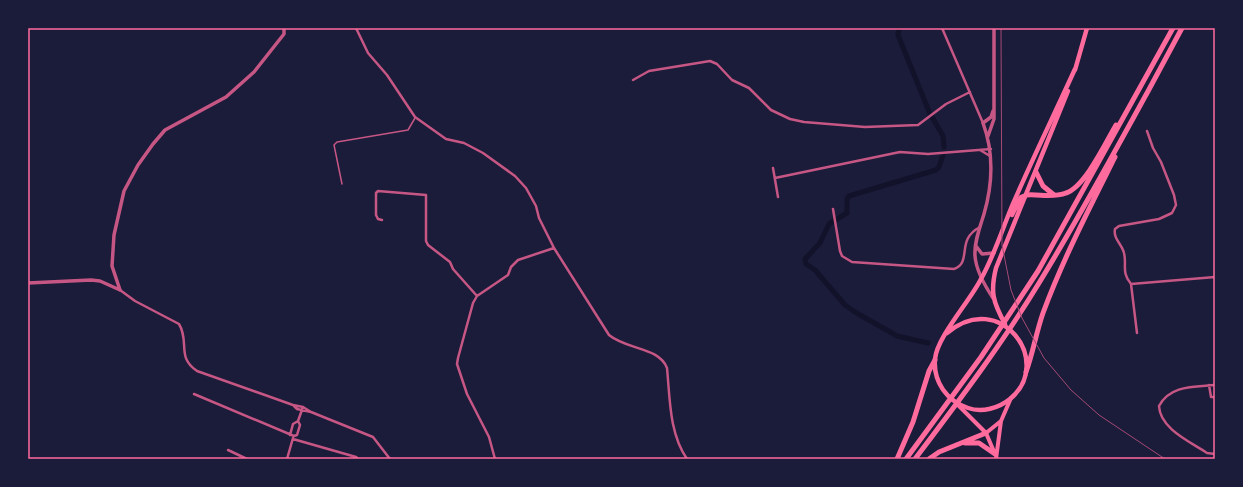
<svg xmlns="http://www.w3.org/2000/svg" width="1243" height="487" font-family="'Open Sans',sans-serif">
  <style>
    .lines { fill: none; stroke-linecap: round; stroke-linejoin: round }
    .canal { stroke: #12122b; stroke-width: 5 }
    .service { stroke: #c65784; stroke-width: 1.5 }
    .minor { stroke: #c65784; stroke-width: 2.5 }
    .tertiary { stroke: #c65784; stroke-width: 3.5 }
    .secondary { stroke: #ff6b9d; stroke-width: 4 }
    .primary { stroke: #ff6b9d; stroke-width: 4.5 }
    .motorway { stroke: #ff6b9d; stroke-width: 5 }
    .tram { stroke: #a44b75; stroke-width: 1 }
    .neatline { fill: none; stroke: #ff6b9d; stroke-width: 1.5 }
  </style>
  <rect width="100%" height="100%" fill="#1b1b3a"/>
  <g class="lines">
    <path class="canal" d="M899 28 898 35 930 114
      M932 117 943 136 944 147
      M928 343 897 336 855 312 845 305 815 270 806 264 805 259 820 243 829 224 847 213V199L849 196 936 170 939 167 943 155"/>
    <path class="service" d="M342 184 334 145 337 142 408 130 415 118"/>
    <path class="minor" d="M356 28 368 53 387 75 415 117 446 139 464 143 483 153 515 176 526 188 536 206 539 218 554 248 609 335C627 350 659 347 667 368 670 398 669 433 687 459
      M942 28 983 123
      M633 80 649 71 710 61 717 64 732 80 749 88 771 110 790 119 804 122 865 127 918 125 946 104 970 92
      M1147 131 1153 148 1161 162 1174 195 1176 205 1172 213 1159 219 1119 226 1115 229C1113 239 1122 244 1124 253 1127 265 1121 272 1131 284L1215 277
      M980 150 990 156
      M773 168 778 197
      M775 178 900 152 928 154 991 149
      M833 209 840 251 842 256 852 262 954 269C973 262 955 240 980 227
      M382 220 378 219 376 215V193L378 191 426 195V241L428 245 450 262 453 269 477 296
      M1131 284 1137 333
      M120 290 135 301 179 324C190 342 176 357 197 371L293 405 303 407 311 412
      M1209 385 1211 397H1215
      M1215 385C1194 387 1170 385 1159 406 1160 429 1191 442 1207 453L1215 454
      M194 394 294 436 297 435 300 425 298 421 303 407
      M294 406 297 409 311 412 373 437 390 459
      M290 435 293 424 298 421
      M293 439 356 457 358 459
      M228 450 247 459
      M287 459 293 438
      M495 459 489 437 467 394 457 364 458 358 473 303 477 296 508 275 511 267 518 260 554 248"/>
    <path class="tertiary" d="M988 136 994 119V28
      M976 246 982 254 994 253
      M28 283 91 280 100 281 120 290
      M120 290 112 266 114 235 124 191 138 165 153 144 165 130 226 97 254 72 284 34V28
      M993 298C985 286 976 270 975 256 974 242 980 227 984 214 993 183 994 153 983 123L991 117 993 111"/>
    <path class="secondary" d="M956 403 986 433 995 454
      M986 433 1001 421
      M996 459 1001 421 1011 398"/>
    <path class="primary" d="M1075 70 1087 28
      M1012 215 1021 197 1026 195
      M1005 324C993 302 990 292 996 268L1068 91
      M947 333C1000 288 1055 362 1010 399 999 408 982 413 968 408 947 401 933 382 935 359 937 337 970 301 981 279 994 256 1002 230 1012 206 1032 160 1054 115 1075 69"/>
    <path class="motorway" d="M1146 95 1182 28
      M1036 172 1043 186 1054 195
      M1026 195C1040 194 1053 198 1066 193 1085 187 1106 142 1116 125
      M1026 372C1033 353 1036 333 1043 313 1063 259 1089 209 1115 157
      M965 443H979L995 454
      M897 459 913 422 929 371 935 360
      M906 459 981 357 1038 271 1173 28
      M915 459C958 402 1002 344 1039 283 1077 221 1112 157 1147 93
      M929 459 939 452 986 433"/>
    <path class="tram" d="M1001 28 1002 245 1011 290 1022 318 1044 358 1071 390 1099 415 1165 459"/>
  </g>
  <rect width="1243" height="487" fill="none" stroke="#1b1b3a" stroke-width="58"/>
  <rect x="29" y="29" width="1185" height="429" class="neatline"/>
</svg>
